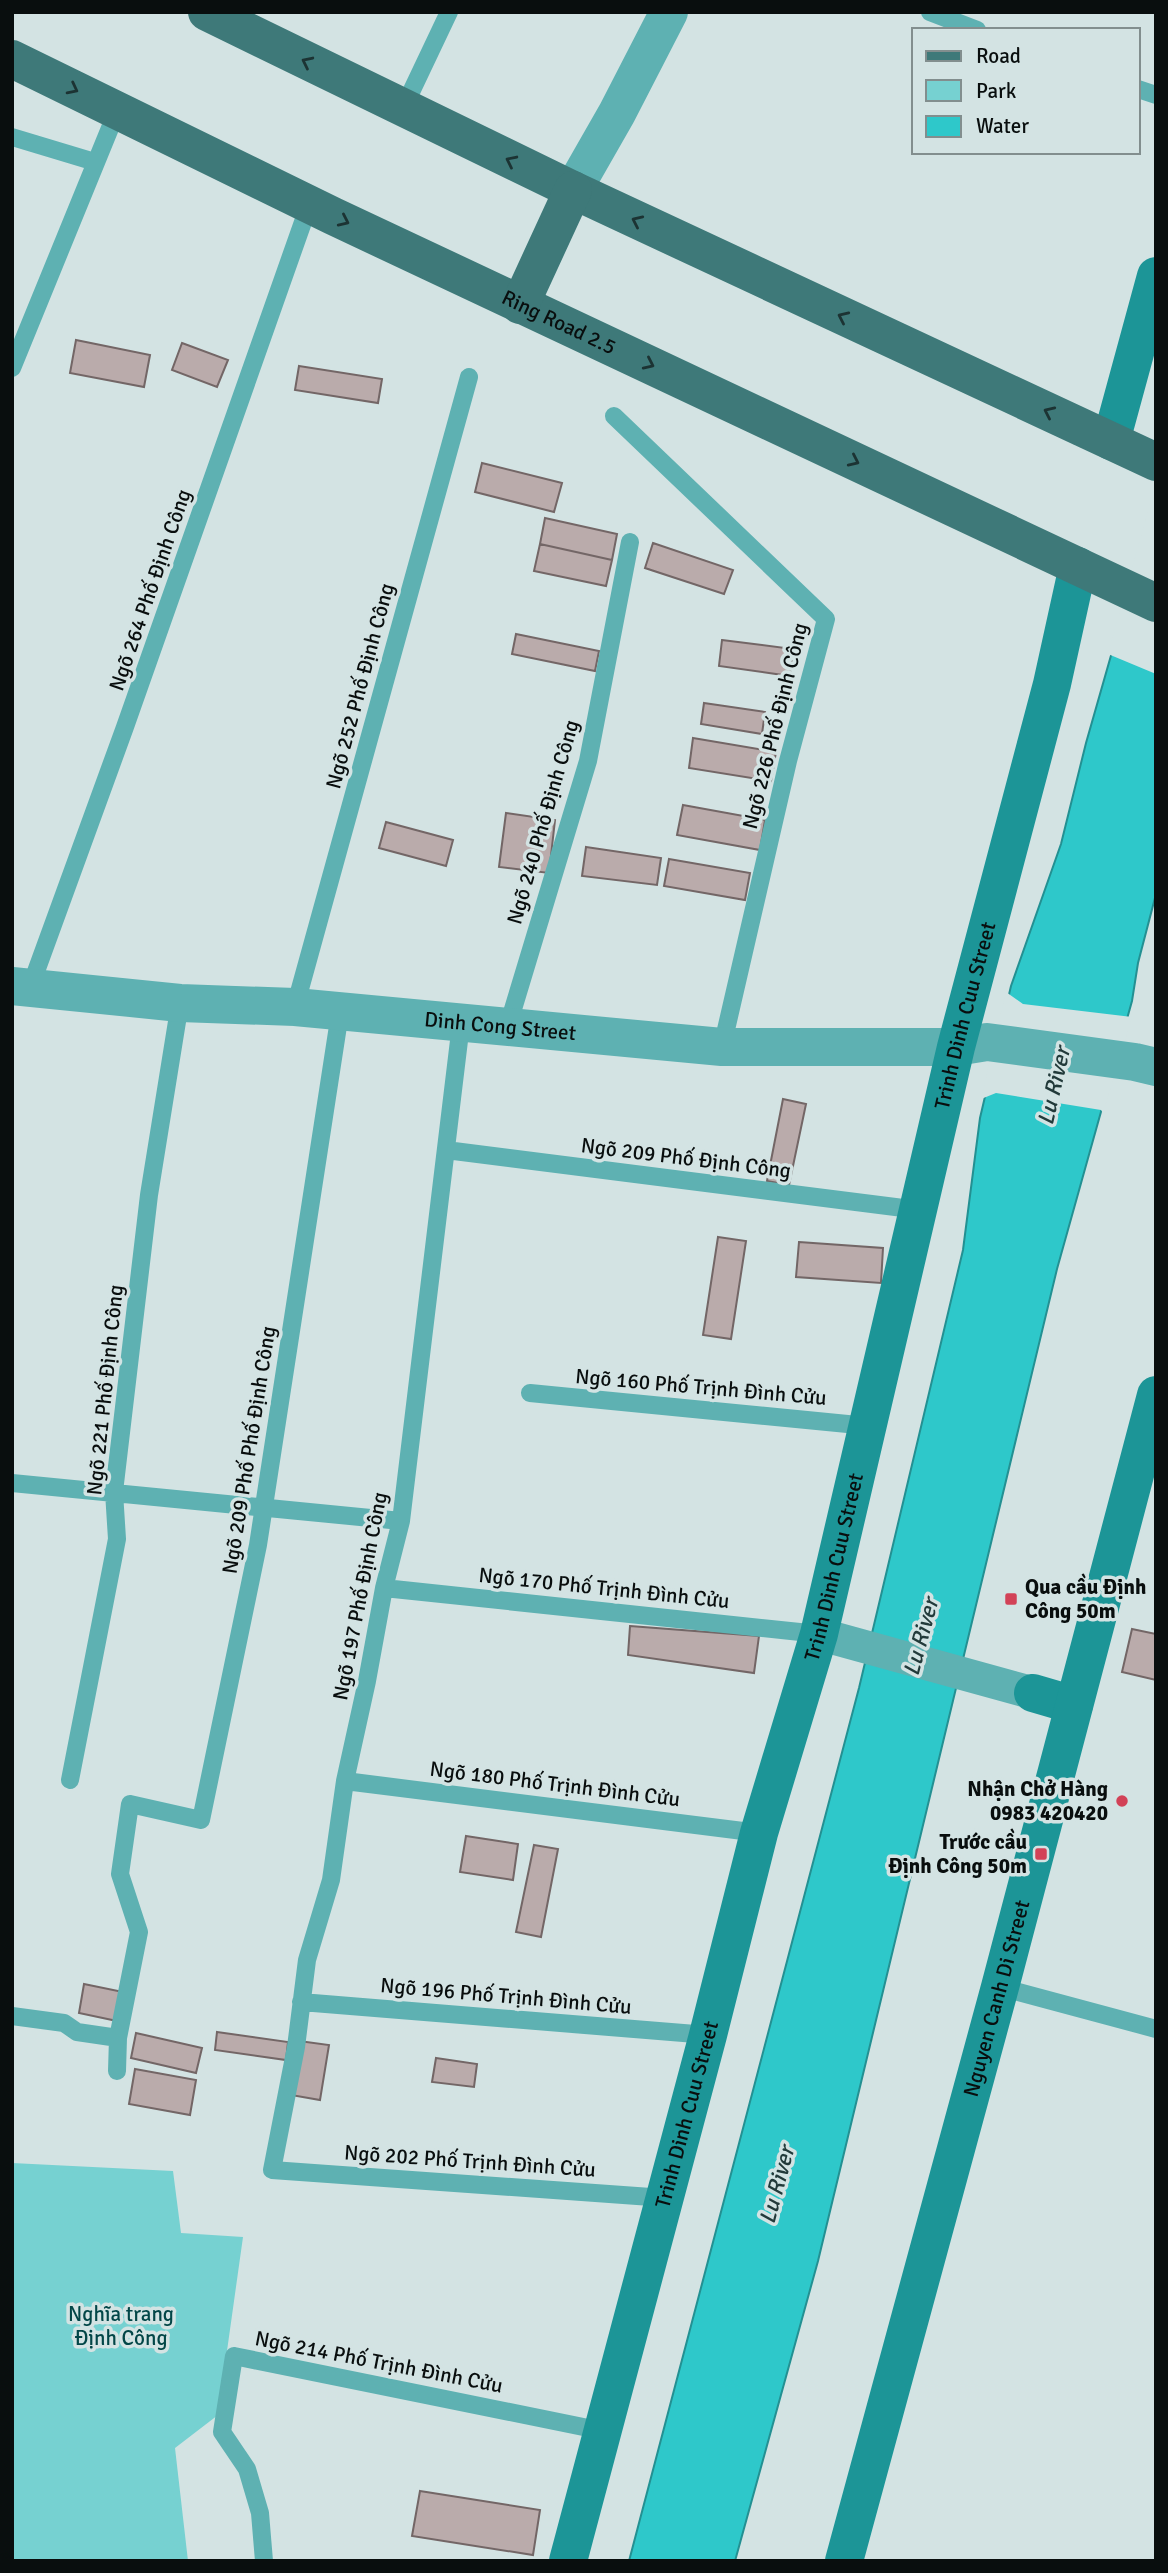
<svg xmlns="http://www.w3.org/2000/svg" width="1168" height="2573" font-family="Signika,sans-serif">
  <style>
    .green { fill: #76d1d1 }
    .water { fill: #2ec8ca; stroke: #239092; stroke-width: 2 }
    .pier { fill: #d3e3e3 }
    .building { fill: #baabab; stroke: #736666; stroke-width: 2 }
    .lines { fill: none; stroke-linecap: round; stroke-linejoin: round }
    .service { stroke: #5eb1b2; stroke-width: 18 }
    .minor { stroke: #5eb1b2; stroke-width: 33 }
    .tertiary { stroke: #5eb1b2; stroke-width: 38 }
    .secondary { stroke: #1c9597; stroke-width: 38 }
    .primary { stroke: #3e7979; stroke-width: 38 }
    .oneway { stroke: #1c3333 }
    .poi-dot { fill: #d24257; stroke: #d3e3e3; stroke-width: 2.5 }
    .labels { text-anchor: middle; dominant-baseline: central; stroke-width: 7; stroke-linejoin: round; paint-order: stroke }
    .street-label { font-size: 21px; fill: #090e0e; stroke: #d3e3e3 }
    .poi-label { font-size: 21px; font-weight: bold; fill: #090e0e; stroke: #d3e3e3; text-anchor: end }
    .park-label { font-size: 21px; fill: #024647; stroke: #d3e3e3 }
    .water-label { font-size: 23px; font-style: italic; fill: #223a3a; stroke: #d3e3e3 }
  </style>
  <rect width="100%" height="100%" fill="#d3e3e3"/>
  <path class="green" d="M12 2163 173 2171 181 2233 243 2237 218 2415 175 2448 188 2561H12Z"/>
  <path class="water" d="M1156 498V894L1138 963 1132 1001 1057 1269 818 2261 735 2561H629L859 1688 963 1250 980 1118 1011 986 1061 844 1086 743Z"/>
  <path class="pier" d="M1156 494V674L1108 654 1152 497Z
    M1006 992 1023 1004 1132 1017 1103 1113 1101 1110 996 1093 981 1099Z"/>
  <path class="building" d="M76 340 150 355 144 387 70 373Z
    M182 343 228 360 217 387 172 370Z
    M299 366 382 379 378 403 295 390Z
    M482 463 562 483 554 512 475 492Z
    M545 518 617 534 612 560 540 544Z
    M653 543 733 570 724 594 645 568Z
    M540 544 612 560 606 586 534 571Z
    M516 634 599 651 595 671 512 654Z
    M722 640 793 649 790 676 719 666Z
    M704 703 765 712 762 734 701 724Z
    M693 738 776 752 771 781 689 768Z
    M683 805 765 820 760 850 677 835Z
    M506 813 555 820 549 873 499 867Z
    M386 822 453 840 446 866 379 848Z
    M586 847 661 858 657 885 582 876Z
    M669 859 750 873 745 900 664 886Z
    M783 1099 806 1104 789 1185 767 1181Z
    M718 1237 746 1241 731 1339 703 1335Z
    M799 1242 883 1248 881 1283 796 1277Z
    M630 1626 759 1636 754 1673 628 1655Z
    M1132 1629 1156 1634V1680L1122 1672Z
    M466 1836 518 1844 513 1880 460 1872Z
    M534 1845 558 1849 541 1937 516 1932Z
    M84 1984 123 1992 117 2021 79 2013Z
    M217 2032 288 2042 286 2060 215 2050Z
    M136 2033 202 2048 196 2073 131 2058Z
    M299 2041 329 2045 320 2100 291 2095Z
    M436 2058 477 2064 474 2087 432 2082Z
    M135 2069 196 2080 190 2115 129 2104Z
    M420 2491 540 2510 533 2555 412 2536Z"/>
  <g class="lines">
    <path class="service" d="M930 12 977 30
      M1138 89 1156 95
      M403 109 449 12
      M12 137 95 162
      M12 368 117 111
      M614 416 826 619 788 761 722 1047
      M30 988 125 727 309 205
      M295 1007 469 377
      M461 1024 401 1521 384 1588 367 1681 345 1781 331 1880 307 1960 296 2047 272 2170 665 2198
      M507 1029 588 761 630 542
      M446 1150 919 1210
      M530 1393 868 1426
      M12 1483 401 1521
      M384 1588 819 1634
      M70 1780 117 1539 114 1492 149 1195 180 1003
      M345 1781 759 1833
      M1000 1987 1156 2029
      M301 2002 708 2035
      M12 2016 64 2023 77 2032 118 2038 139 1932 120 1874 130 1804 201 1820 258 1545 340 1013
      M117 2071 118 2038
      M264 2561 260 2513 247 2469 222 2432 234 2356 603 2431"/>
    <path class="minor" d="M819 1634 1033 1693"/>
    <g class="tertiary">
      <path d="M573 190 617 113 669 12"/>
      <path id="s1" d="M12 986 180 1003 295 1007 722 1047H956L987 1042 1135 1062 1156 1067"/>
    </g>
    <g class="secondary">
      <path d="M1111 441 1156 276"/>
      <path d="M1033 1693 1074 1705"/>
      <path id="s2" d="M568 2561 708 2035 759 1833 819 1634 956 1047 1052 684 1078 566"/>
      <path id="s3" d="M844 2561 1000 1987 1156 1395"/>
    </g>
    <g class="primary">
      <path d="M207 12 573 190 1156 462"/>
      <path id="s4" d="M12 59 333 216 1156 603"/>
      <path d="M520 305 573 190"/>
    </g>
  </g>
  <defs><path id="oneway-chevron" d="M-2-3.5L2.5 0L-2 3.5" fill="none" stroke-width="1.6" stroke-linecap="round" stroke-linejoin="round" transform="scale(1.75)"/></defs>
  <g class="oneway">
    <use href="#oneway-chevron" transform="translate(307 62) rotate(-154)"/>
    <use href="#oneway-chevron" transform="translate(73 89) rotate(27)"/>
    <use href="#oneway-chevron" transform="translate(511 161) rotate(-154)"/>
    <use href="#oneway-chevron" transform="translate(344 221) rotate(25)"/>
    <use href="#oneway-chevron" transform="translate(637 221) rotate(-155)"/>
    <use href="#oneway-chevron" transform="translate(843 317) rotate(-155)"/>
    <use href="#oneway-chevron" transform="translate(649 364) rotate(25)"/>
    <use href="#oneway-chevron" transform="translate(1049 412) rotate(-155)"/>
    <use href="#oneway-chevron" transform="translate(854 461) rotate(25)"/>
  </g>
  <g class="poi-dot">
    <rect x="1004" y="1592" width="14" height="14" rx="3.5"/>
    <circle cx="1122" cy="1801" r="7"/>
    <rect x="1034" y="1847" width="14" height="14" rx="3.5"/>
  </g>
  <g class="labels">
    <g class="street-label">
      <text stroke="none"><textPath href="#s4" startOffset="607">Ring Road 2.5</textPath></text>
      <text transform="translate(150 590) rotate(-71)">Ngõ 264 Phố Định Công</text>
      <text transform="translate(360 686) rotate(-75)">Ngõ 252 Phố Định Công</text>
      <text transform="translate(775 726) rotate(-76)">Ngõ 226 Phố Định Công</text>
      <text transform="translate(543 822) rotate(-74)">Ngõ 240 Phố Định Công</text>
      <text stroke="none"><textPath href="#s2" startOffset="1596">Trinh Dinh Cuu Street</textPath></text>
      <text stroke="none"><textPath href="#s1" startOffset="490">Dinh Cong Street</textPath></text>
      <text transform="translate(686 1158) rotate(7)">Ngõ 209 Phố Định Công</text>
      <text transform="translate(701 1387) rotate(5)">Ngõ 160 Phố Trịnh Đình Cửu</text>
      <text transform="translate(105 1390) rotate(-84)">Ngõ 221 Phố Định Công</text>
      <text transform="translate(249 1450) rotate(-81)">Ngõ 209 Phố Phố Định Công</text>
      <text stroke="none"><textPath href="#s2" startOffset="1029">Trinh Dinh Cuu Street</textPath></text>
      <text transform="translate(604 1588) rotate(6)">Ngõ 170 Phố Trịnh Đình Cửu</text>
      <text transform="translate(360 1596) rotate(-79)">Ngõ 197 Phố Định Công</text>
      <text transform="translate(555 1784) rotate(7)">Ngõ 180 Phố Trịnh Đình Cửu</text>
      <text transform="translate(506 1996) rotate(5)">Ngõ 196 Phố Trịnh Đình Cửu</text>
      <text stroke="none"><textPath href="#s3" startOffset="583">Nguyen Canh Di Street</textPath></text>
      <text stroke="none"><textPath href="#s2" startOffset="462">Trinh Dinh Cuu Street</textPath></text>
      <text transform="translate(470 2161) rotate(4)">Ngõ 202 Phố Trịnh Đình Cửu</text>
      <text transform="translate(379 2362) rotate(11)">Ngõ 214 Phố Trịnh Đình Cửu</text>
    </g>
    <g class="poi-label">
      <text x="1025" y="1587" text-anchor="start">Qua cầu Định<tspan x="1025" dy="24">Công 50m</tspan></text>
      <text x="1108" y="1789">Nhận Chở Hàng<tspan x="1108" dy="24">0983 420420</tspan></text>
      <text x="1027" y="1842">Trước cầu<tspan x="1027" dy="24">Định Công 50m</tspan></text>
    </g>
    <g class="park-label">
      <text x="121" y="2314">Nghĩa trang<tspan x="121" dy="24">Định Công</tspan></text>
    </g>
    <g class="water-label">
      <text transform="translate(1054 1086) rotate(-77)">Lu River</text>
      <text transform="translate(921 1637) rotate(-75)">Lu River</text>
      <text transform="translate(777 2185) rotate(-75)">Lu River</text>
    </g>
  </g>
  <rect width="1168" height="2573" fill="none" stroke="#090e0e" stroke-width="28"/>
  <rect x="912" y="28" width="228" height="126" fill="#d3e3e3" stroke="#828e8e" stroke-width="2"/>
  <rect x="926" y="51" width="35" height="10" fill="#3e7979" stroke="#828e8e" stroke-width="2"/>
  <text x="976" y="63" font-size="21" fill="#090e0e">Road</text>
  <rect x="926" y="80" width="35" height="21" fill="#76d1d1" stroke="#828e8e" stroke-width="2"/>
  <text x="976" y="98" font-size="21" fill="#090e0e">Park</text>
  <rect x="926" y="116" width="35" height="21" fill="#2ec8ca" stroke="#828e8e" stroke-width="2"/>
  <text x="976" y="133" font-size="21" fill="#090e0e">Water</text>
</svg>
